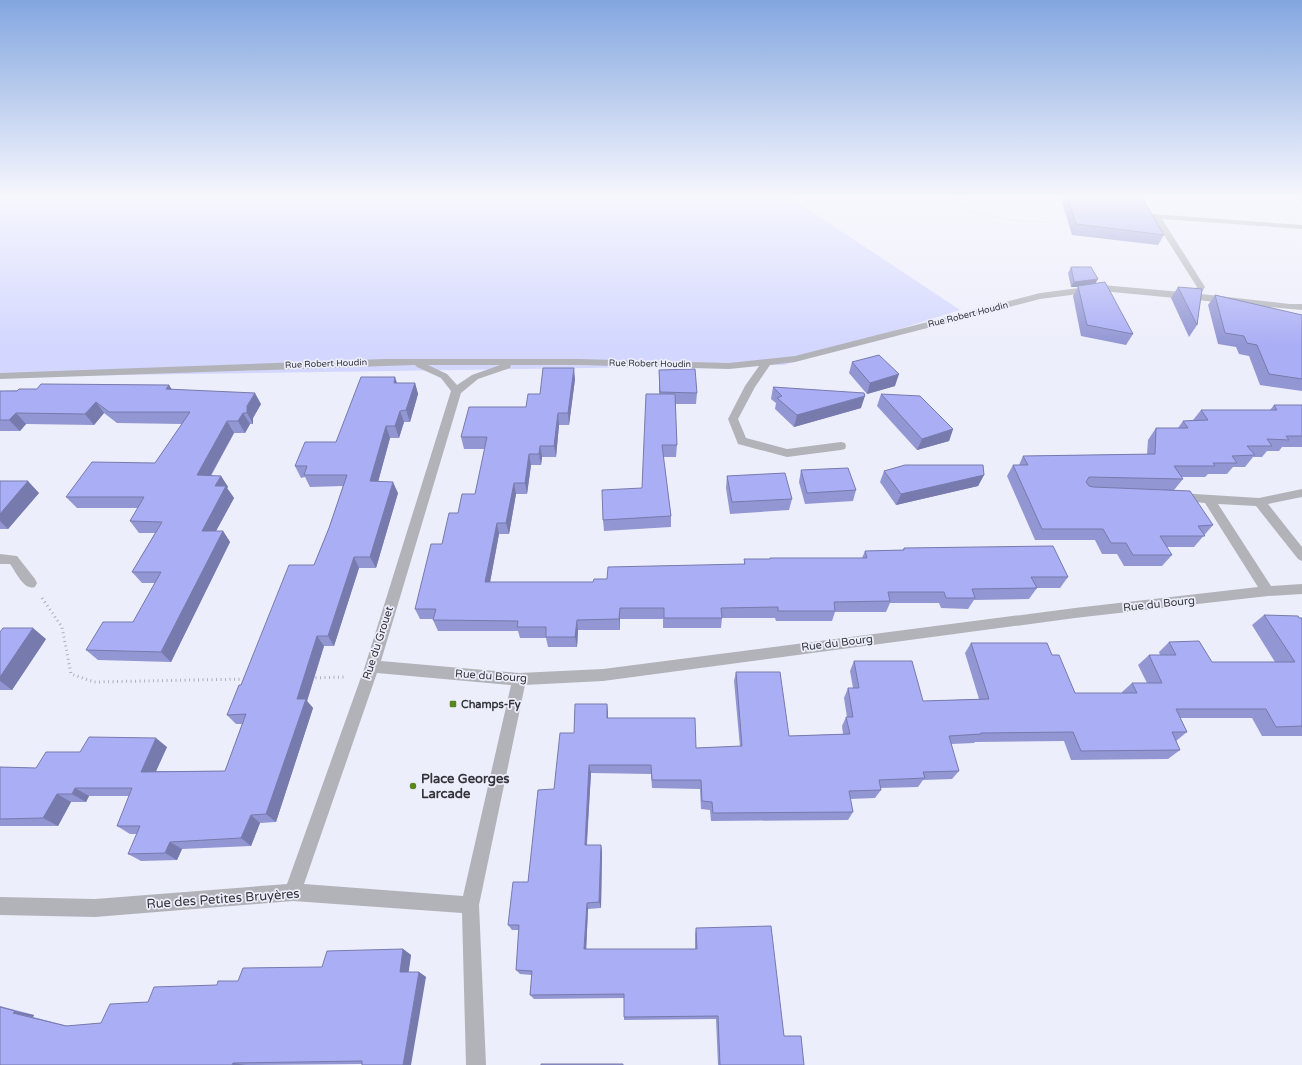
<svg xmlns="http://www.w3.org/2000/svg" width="1302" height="1065" font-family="'Varela Round',sans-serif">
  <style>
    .green { fill: #d3d7ff }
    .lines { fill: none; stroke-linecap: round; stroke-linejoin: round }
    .path-far1 { stroke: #afb0ba; stroke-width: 1.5; stroke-dasharray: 0.5 2; stroke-linecap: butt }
    .path { stroke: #afb0ba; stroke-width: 3; stroke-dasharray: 1 3.5; stroke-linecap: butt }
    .minor { fill: #b2b3b9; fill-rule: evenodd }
    .wall { fill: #9296d3 }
    .shaded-wall { fill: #777aac }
    .building { fill: #aaaef5; stroke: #777aac }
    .poi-dot { fill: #58881b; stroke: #edeefb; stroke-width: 1.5 }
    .labels { text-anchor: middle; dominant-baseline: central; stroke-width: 3.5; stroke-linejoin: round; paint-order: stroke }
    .far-street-label { font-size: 9px; fill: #34353a; stroke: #edeefb }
    .street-label { font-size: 11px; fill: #34353a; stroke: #edeefb }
    .poi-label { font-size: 11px; font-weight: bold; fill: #34353a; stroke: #edeefb; text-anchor: start }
    .near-poi-label { font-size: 13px; font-weight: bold; fill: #34353a; stroke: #edeefb; text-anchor: start }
    .near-street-label { font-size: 13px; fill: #34353a; stroke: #edeefb }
  </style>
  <rect width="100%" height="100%" fill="#edeefb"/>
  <path class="green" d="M0 196H788L960 310 784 365 0 377Z"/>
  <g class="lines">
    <path class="path-far1" d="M953 196 955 199 971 197 1017 196
      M955 199C959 203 962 207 967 209 994 220 1041 224 1070 222"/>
    <path class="path" d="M42 598 62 627 71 674 94 682 246 679
      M311 678 344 677"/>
    <path class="minor" d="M1153 214 1302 225V229L1162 219 1205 287 1201 294 1290 304H1302V310L1102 291 1040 299 795 362 770 365 755 387 738 419 746 438 787 449 841 442 845 443 846 446 845 449 841 450 787 457 738 444 728 419 745 386 759 366 729 369 579 365H511L510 368 478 379 461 393 381 661 519 673 603 669 1075 608 1258 587 1205 503 1175 500 1173 497 1175 494 1179 493 1259 498 1302 489V497L1268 504 1302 547V561L1298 559 1256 506 1218 504 1271 586 1302 584V594L1268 596 1075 618 603 681 525 685 479 905 486 1065H466L462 913 293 901 95 917 0 915V897L95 899 287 884 365 666 451 391 441 378 417 367 415 365 0 379V373L384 359H579L729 363 795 356 1040 293 1102 285 1193 293 1197 287 1152 216ZM428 365H500L472 375 457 385 447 374ZM377 673 511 685 463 896 304 884Z
      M0 554 17 556 35 579 37 583 35 587C24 591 16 572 10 564H0Z"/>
  </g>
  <path class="wall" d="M1064 196H1141L1164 235 1158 245 1072 235 1062 202Z
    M1295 196H1302V202Z
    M1071 267 1095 283 1133 334 1126 345 1081 336 1073 296 1078 287H1071L1068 273Z
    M1178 287 1197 325 1189 337 1171 298Z
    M1215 295 1302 315V391L1260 385 1249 356 1239 354 1236 347 1218 344 1208 305Z
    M852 362 895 386 867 394 849 373Z
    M659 370 697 393 696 404H675L677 445 676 457H663L671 516V527L604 531 603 520 642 488 659 394Z
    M575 379 569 425H559L556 457H542L541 465H531L527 494H516L509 534H499L490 582H593L607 579 744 564V559H770V558H862L865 551 903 550 904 548 1068 577 1060 588H1037L1029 599 974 600 968 609 941 608 939 603H890L886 612H835L832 621H776L775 618H722L721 628H663V619H620V630H578L577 647H548L546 638H520L518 631H438L433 620V619H420L415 609 442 544 458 513 475 494 485 449H464L461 437 526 407 540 394Z
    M397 383H415L418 394 410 422H404L399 438H390L378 482 398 493 376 568H359L334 646H324L307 701 313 708 276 822 260 823 251 846 182 849 177 860 141 861 128 854 137 834H130L117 826 129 796H89L86 802H71L58 826H0V767L36 768 80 752 167 747 156 771H225L242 724H236L227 715 241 685 314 565 329 528 343 486 310 487 305 477 301 478 295 466 336 442Z
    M169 385 171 389 261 404 253 418V424H250L245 433H234L211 476H221L228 487 227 488 234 498 216 531H223L230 542 171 662 98 660 86 650 133 622 155 583H142L132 572 155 533H139L130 521 138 508H77L66 497 155 463 182 424 117 423 104 413 94 425 26 424 20 431H0V391Z
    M773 387 861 408 794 427 775 409 776 403 771 399Z
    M881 394 953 429 949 441 917 450 877 406Z
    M1274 405H1302V447H1282L1279 451H1267L1262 457H1253L1245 467H1233L1227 474H1208L1205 477H1181L1183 479 1174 490 1213 525 1194 547H1167L1172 555 1162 566H1124L1117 554H1102L1095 540H1035L1007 476 1013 465H1019L1023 456 1147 454 1148 440 1156 428H1178L1183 421 1193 420 1201 410H1270Z
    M801 470 856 490 853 501 805 504 799 482Z
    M884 471 984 475 978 486 896 505 880 482Z
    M727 476 792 499 789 510 730 514 726 488Z
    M0 481 39 493 8 529H0Z
    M1264 615 1302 618V736H1262L1252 718H1180L1187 732 1176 741 1180 750 1168 759 1071 760 1064 741 975 742 974 743 951 744 959 771 952 779 923 780 918 787 880 788 881 790 875 798 850 799 853 812 848 820 711 821 710 810 701 809 700 789 652 788 651 774 591 773 587 845H601L602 852 601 908 588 909 586 949H695V934L696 928 784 1036 804 1065H718L716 1019 624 1020V998L534 999 530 995 532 975 520 974 516 970 519 930H512L508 925 528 882 554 789 574 733 607 704 608 718 696 748 740 747 734 681 736 672 789 736 843 734 842 726 846 717H847L844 698 848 688H853L850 671 854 661 923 701 979 699 965 653 971 643 1052 655 1075 693H1122V692L1132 683H1147L1138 665 1149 655H1160L1159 652 1169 642 1212 662H1275L1252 625Z
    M0 632 46 639 12 690H0Z
    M403 949 411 955 408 972H419L426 977 362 1064 249 1065H0V1006L34 1015 33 1017 68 1026 101 1023 148 1002 217 985 238 981 322 967Z"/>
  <path class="shaded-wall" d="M1098 279 1095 284 1078 286V287H1071L1074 282Z
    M574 368 575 379 569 425 568 413Z
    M899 374 895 386 867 394 870 383Z
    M395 377 399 389 394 383Z
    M415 383 418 394 410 422 406 410Z
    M169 385 176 396 166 389Z
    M255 393 261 404 253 418V424L247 413V406Z
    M865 396 861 408 794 427 797 415Z
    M96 402 104 413 94 425 85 414Z
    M400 411 404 422 399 438 395 426Z
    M16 413 26 424 20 431 9 420Z
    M243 413 250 424 245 433 238 421Z
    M558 413 559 425 556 457 554 446Z
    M227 421 234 433 204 487 197 475Z
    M386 426 390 438 375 493 370 481Z
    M953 429 949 441 917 450 922 439Z
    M540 446 542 457 541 465 539 454Z
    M529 454 531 465 527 494 525 483Z
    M984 475 978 486 896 505 901 494Z
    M221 476 228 487 227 488 234 498 210 542 202 531 215 486Z
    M28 481 39 493 8 529 0 521V514Z
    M393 482 398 493 376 568 370 557Z
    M514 483 516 494 509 534 506 523Z
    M497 523 499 534 488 593 485 582Z
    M223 531 230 542 171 662 161 652Z
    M354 557 359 568 334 646 328 636Z
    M620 608V630L619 619Z
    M577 620 578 630 577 647 575 637Z
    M33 628 46 639 12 690 0 681V677Z
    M317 636 324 646 307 701 313 708 276 822 266 814 297 699Z
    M607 704 608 713V728L607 718Z
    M156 738 167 747 152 780 141 772Z
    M589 765 591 773 586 852 585 845Z
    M75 788 89 796 86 802 72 794Z
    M57 794 71 802 58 826 43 818Z
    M251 815 260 823 251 846 241 838Z
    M170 842 182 849 177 860 165 853Z
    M601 845 602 852 601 908 599 902Z
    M587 903 588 909 586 954 584 949Z
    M403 949 411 955 408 977 400 972Z
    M419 972 426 977 411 1065H403Z
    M15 1011 34 1015 33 1017 13 1013Z
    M233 1063 246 1065H232Z"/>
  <path class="building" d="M1067 196H1141L1164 235 1076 224Z
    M1071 267H1091L1098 279 1074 282Z
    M1105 282 1133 334 1087 325 1078 286Z
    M1178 287 1202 289 1197 325Z
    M1215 295 1302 315V379L1269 374 1257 345 1247 343 1244 336 1225 333Z
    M879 355 899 374 870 383 852 362Z
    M543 368H574L568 413H558L554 446H540L539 454H529L525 483H514L506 523H497L485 582H593L594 579H607L608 567 745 564 744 559H770V558H867L865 551 904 550V548L1053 546 1068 577H1031L1037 588 972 589 975 598H946L944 592H888L890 601 834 602 835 611H778V607L721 608 722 618H664V608H620L619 619 577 620 575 637H546V627H517L518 621 433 620 436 609H415L431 544H442L449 513H458L462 494H475L487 437H461L469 407H526L528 394H540Z
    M695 369 697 393 660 392 659 370Z
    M361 377H395L394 383H415L406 410 400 411 395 426H386L370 481 393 482 370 557H354L328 636H317L297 699H306L266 814 251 815 241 838 170 842 165 853 128 854 140 826H117L132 788H75L72 794H57L43 818 0 819V767L36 768 46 752H80L89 737 156 738 141 772 225 771 246 714 227 715 239 685H241L289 565H314L329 528 347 475H304L307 466H295L305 442H336Z
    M41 384 169 385 166 389 255 393 247 406V413H243L238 421H227L197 475 221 476 215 486H226L202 531H223L161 652 86 650 103 622H133L161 572H132L162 522 130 521 144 497H66L92 462 155 463 190 412H109L96 402 85 414 16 413 9 420H0V391H17L19 389H37Z
    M773 387 864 393 865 396 797 415 777 398 782 396Z
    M646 394H675L677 445H662L671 516 603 520 602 490 642 488Z
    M881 394 920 396 953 429 922 439Z
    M1274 405H1302V436H1286L1289 440 1267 439 1272 446H1247L1255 455 1232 456 1237 463H1213L1215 466H1174L1183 479 1089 477 1086 482 1089 486 1093 487 1190 491 1213 525 1198 526 1205 536H1160L1172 555H1133L1126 543H1111L1103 529H1042L1013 465H1028L1023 456 1155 454 1156 428H1188L1183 421 1208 420 1201 410H1277Z
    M905 465H983L984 475 901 494 884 471Z
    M848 468 856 490 807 493 801 470Z
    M785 473 792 499 732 502 727 476Z
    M0 481H28L0 514Z
    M1264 615 1298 616 1299 618H1302V726L1276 727 1266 709H1176L1187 732H1172L1180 750 1081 751 1073 732 981 733V734L949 736 959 771 923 772 925 778 879 780 881 790 849 791 853 812 713 813 712 802 702 801 701 780H652L651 765H589L585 845H601L599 902 587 903 584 949H697L696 928 771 926 784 1036H801L804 1065H720L718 1016 624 1017V994L530 995 532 971 516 970 519 925H508L513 882H528L538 790 554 789 560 733H574L575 704H607V718H695L696 748 742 746 736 672H780L789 736 850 734 846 717H853L848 688H859L854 661H912L923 701 989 699 971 643H1047L1052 655H1059L1075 693H1137L1132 683H1162L1149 655H1176L1169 642 1199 641 1212 662H1295Z
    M3 628H33L0 677V632Z
    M403 949 400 972H419L403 1065H362V1061L233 1063 232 1065H0V1007L15 1011 13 1013 66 1026 101 1023 110 1004 148 1002 154 987 217 985 218 981H238L243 968 322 967 327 951Z
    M541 1064H623V1065H541Z"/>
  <linearGradient id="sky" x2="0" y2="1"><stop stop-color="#83a6e0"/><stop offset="0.57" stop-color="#f7f7fd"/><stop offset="1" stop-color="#f7f7fd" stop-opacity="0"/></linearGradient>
  <rect width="1302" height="345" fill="url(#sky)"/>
  <g class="poi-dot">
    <rect x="449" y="700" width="8" height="8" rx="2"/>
    <circle cx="413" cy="786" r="4"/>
  </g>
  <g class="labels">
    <g class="far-street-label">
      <text transform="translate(968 315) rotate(-14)">Rue Robert Houdin</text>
      <text transform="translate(326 364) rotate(-2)">Rue Robert Houdin</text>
      <text transform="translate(650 364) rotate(1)">Rue Robert Houdin</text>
    </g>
    <g class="street-label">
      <text transform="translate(1159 604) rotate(-6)">Rue du Bourg</text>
      <text transform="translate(378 643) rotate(-72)">Rue du Grouet</text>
      <text transform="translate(837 643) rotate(-7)">Rue du Bourg</text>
      <text transform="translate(491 676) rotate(4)">Rue du Bourg</text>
    </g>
    <g class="poi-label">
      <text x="461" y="704">Champs-Fy</text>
    </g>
    <g class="near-poi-label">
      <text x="421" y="779">Place Georges<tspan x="421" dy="15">Larcade</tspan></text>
    </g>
    <g class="near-street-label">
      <text transform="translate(223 899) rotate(-4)">Rue des Petites Bruyères</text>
    </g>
  </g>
</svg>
